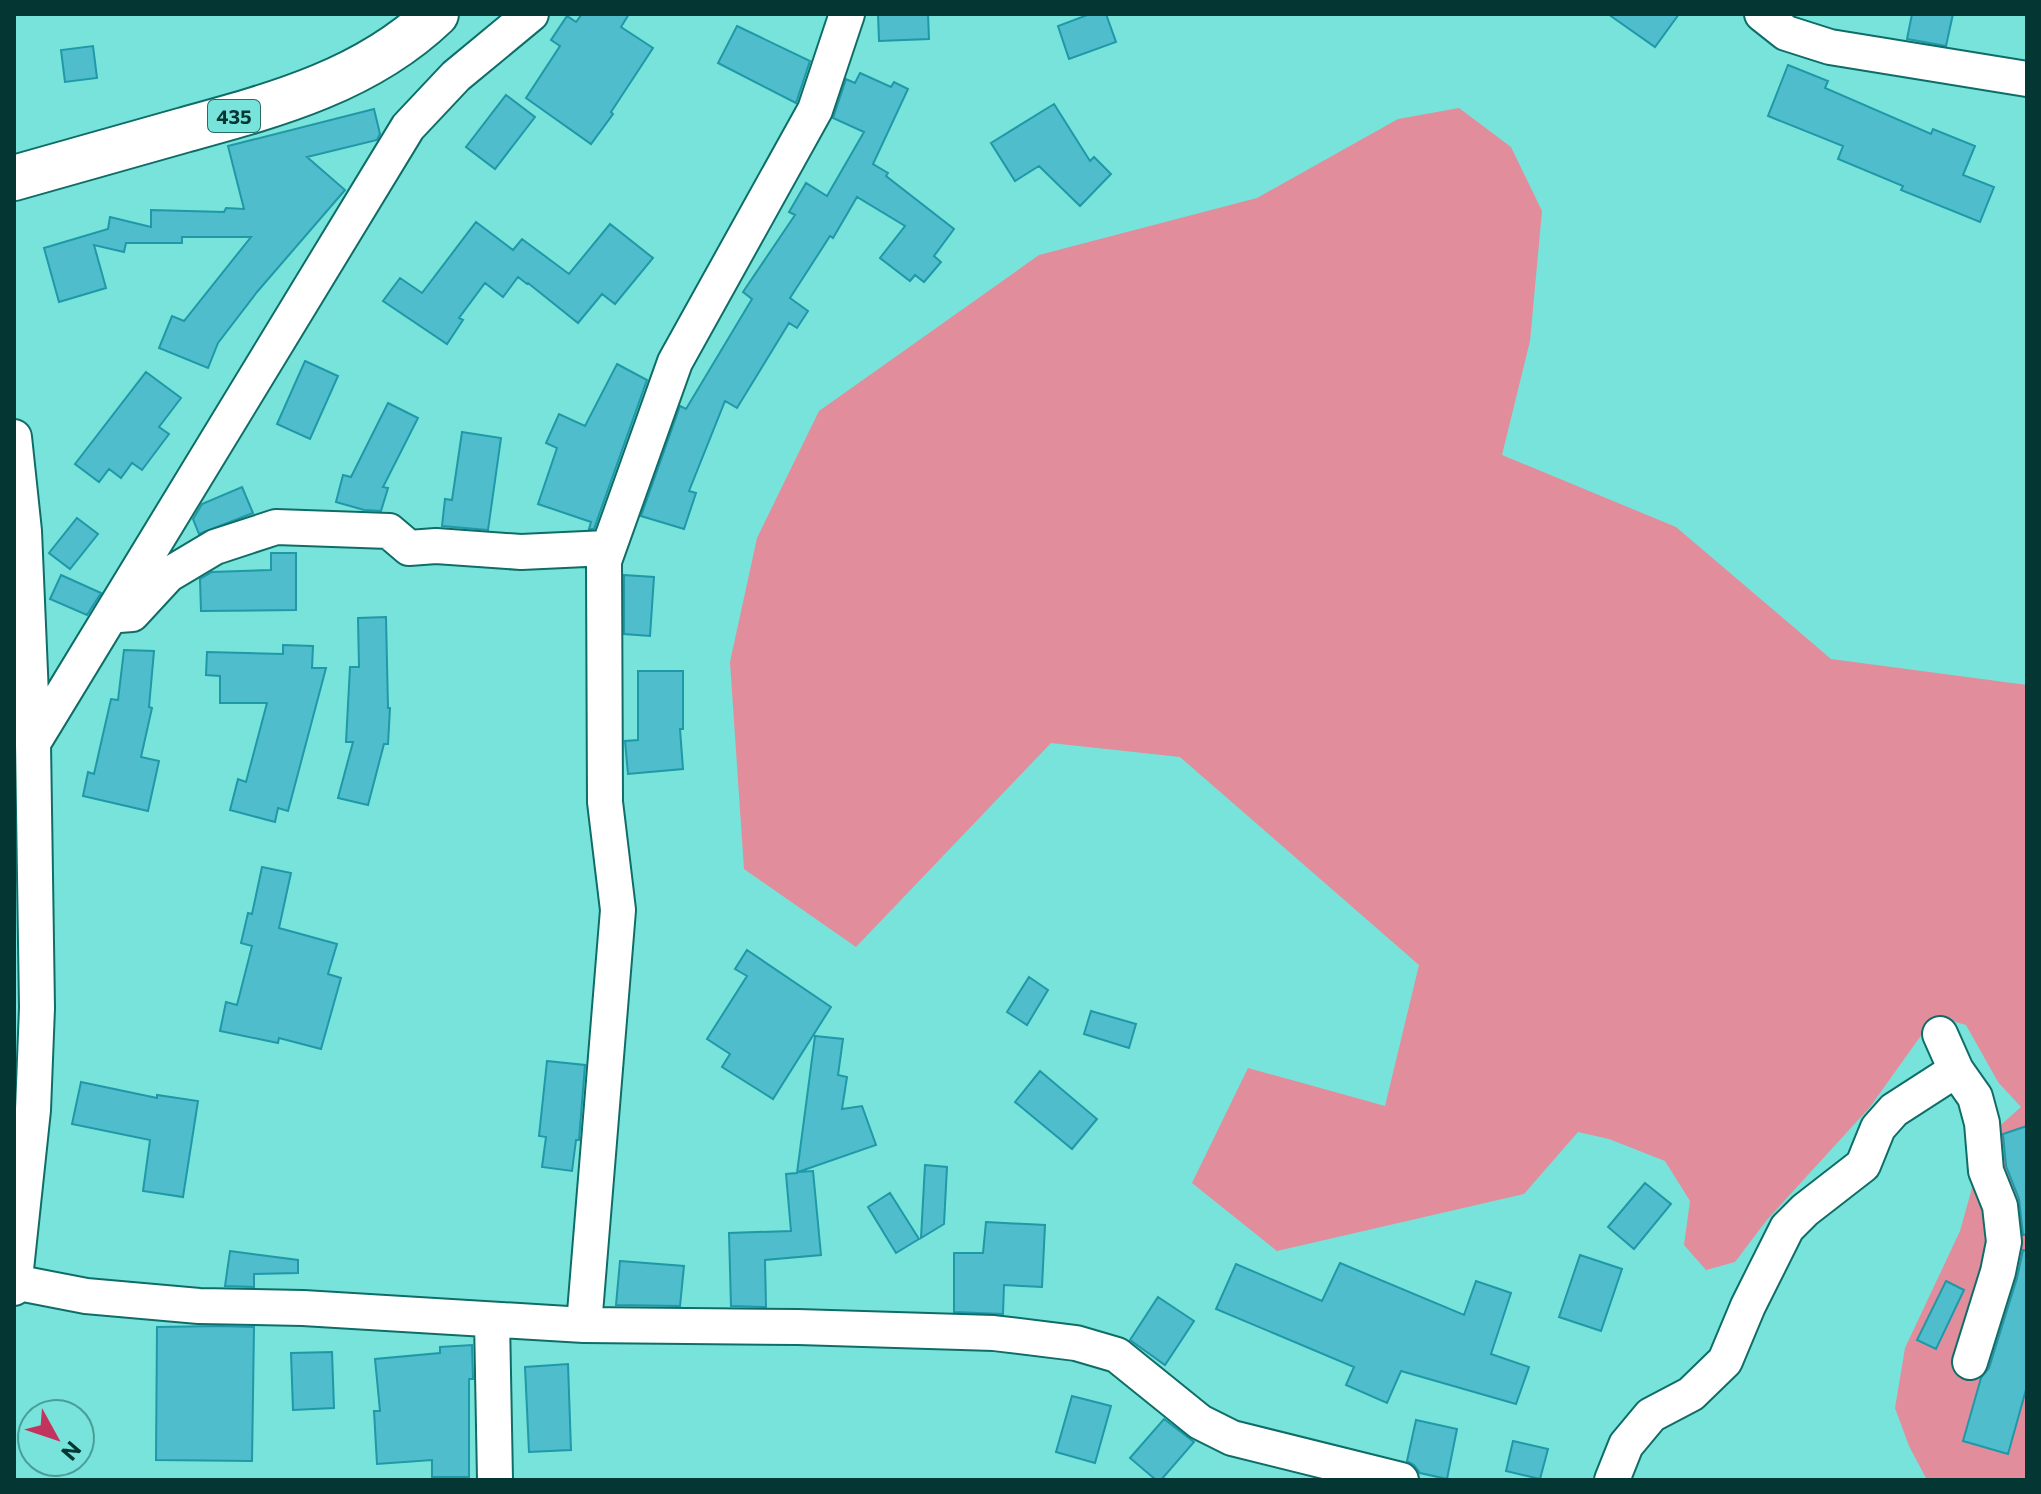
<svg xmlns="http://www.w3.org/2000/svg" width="2041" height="1494" font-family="Commissioner,sans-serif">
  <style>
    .green { fill: #e18d9c }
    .building { fill: #50bdcd; stroke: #1f98a7; stroke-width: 2 }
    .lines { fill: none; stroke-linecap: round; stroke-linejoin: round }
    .minor-casing { stroke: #0f6d68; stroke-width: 38 }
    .highway-casing { stroke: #0f6d68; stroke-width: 48 }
    .minor { stroke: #fff; stroke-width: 34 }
    .highway { stroke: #fff; stroke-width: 44 }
    .labels { text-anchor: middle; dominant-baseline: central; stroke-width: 6; stroke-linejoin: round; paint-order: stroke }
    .shield { fill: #78e3da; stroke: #276b66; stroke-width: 2 }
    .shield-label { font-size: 20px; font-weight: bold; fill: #043734 }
  </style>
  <rect width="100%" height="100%" fill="#78e3da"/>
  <path class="green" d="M1459 108 1511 147 1542 211 1530 341 1502 455 1676 527 1831 659 2027 685V1480H1927L1909 1446 1895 1408 1905 1348 1960 1231 1986 1138 2021 1107 1998 1082 1966 1025 1935 1016 1870 1107 1766 1221 1735 1262 1706 1270 1684 1245 1690 1201 1665 1161 1609 1139 1578 1132 1524 1194 1277 1251 1192 1183 1248 1068 1385 1106 1419 965 1180 757 1051 743 856 947 744 869 730 662 757 538 819 411 1039 255 1257 198 1398 119Z"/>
  <path class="building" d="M582 14H629L621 27 653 48 611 112 613 114 591 144 526 98 560 46 551 40 567 16 576 22Z
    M878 14H928L929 39 879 41Z
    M1090 14H1106L1116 42 1069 59 1058 26Z
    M1608 14H1679L1655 47Z
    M1912 14H1953L1946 46 1907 39Z
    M737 26 810 61 796 103 718 63Z
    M93 46 97 78 65 82 61 50Z
    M1788 65 1828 81 1825 88 1931 134 1933 129 1975 146 1963 175 1994 187 1980 222 1901 190 1903 186 1838 159 1843 146 1768 116Z
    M860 73 891 87 894 82 908 89 873 164 888 173 886 176 954 229 934 256 941 262 924 282 915 275 910 281 880 258 905 226 857 197 833 238 830 236 790 298 808 311 797 328 789 323 737 408 725 401 689 491 696 493 684 529 641 516 680 406 686 409 752 299 743 292 795 215 789 212 806 183 827 196 864 132 833 118 846 79 855 83Z
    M506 95 535 117 495 169 466 147Z
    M1054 104 1090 161 1094 157 1111 174 1080 206 1039 166 1015 181 991 143Z
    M374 109 380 134 377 140 307 157 345 190 257 292 218 343 208 368 159 348 172 316 184 321 251 237H182V243H126L124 252 94 245 106 288 59 302 44 248 108 229 110 217 151 227V210L224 212 226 208 244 209 228 146Z
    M476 222 513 250 522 239 569 274 610 224 653 258 615 304 602 294 578 323 528 283 527 284 518 277 503 297 485 283 459 318 463 320 447 344 383 301 400 278 422 293Z
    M305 361 338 376 310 439 277 424Z
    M617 364 647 380 594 529H589L591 522 538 504 557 448 546 443 559 414 585 426Z
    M146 372 181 398 159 427 169 434 142 470 132 463 121 478 109 469 99 482 75 464Z
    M388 403 418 418 383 487 388 488 381 511 364 510 336 502 343 475 351 477Z
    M462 432 501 438 488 530 442 526 445 499 452 500Z
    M242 487 253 513 199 534 193 519 202 504Z
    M77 518 98 534 70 569 49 553Z
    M271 553H296V610L201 611 200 579 212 572 271 570Z
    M61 575 101 593 87 615 50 599Z
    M624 575 654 577 650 636 624 634Z
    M386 617 388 708H390L388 744H384L368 805 338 798 353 742H346L350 667H359L358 618Z
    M283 645 313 646 312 668H326L288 811 278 808 275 822 230 810 238 779 246 782 267 703H220V676L206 675 207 652 283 654Z
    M124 650 154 651 149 707 152 708 141 757 159 761 148 811 83 796 88 772 94 774 111 699 118 700Z
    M638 671H683V729H680L683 769 628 774 625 741 638 740Z
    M262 867 291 873 279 928 337 944 328 974 341 978 321 1049 279 1038 278 1043 220 1031 226 1002 237 1005 252 946 241 943 248 913 252 914Z
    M747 950 831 1007 773 1099 722 1067 730 1054 707 1039 747 976 735 969Z
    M1029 977 1048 990 1027 1025 1007 1012Z
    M1091 1011 1136 1024 1129 1048 1084 1034Z
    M815 1036 843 1039 838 1075 847 1077 842 1109 862 1106 876 1145 798 1172 813 1171 821 1255 765 1260 766 1307 731 1306 729 1233 791 1231 786 1174 797 1173Z
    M547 1061 585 1065 579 1140H576L572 1171 542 1167 546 1137 539 1136Z
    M1040 1071 1097 1119 1072 1149 1015 1102Z
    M81 1082 157 1098V1095L198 1101 183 1197 143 1191 150 1140 72 1124Z
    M2027 1126V1234L2023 1235 2019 1199 2006 1166 2003 1134Z
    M925 1165 947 1167 944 1224 921 1238Z
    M1645 1183 1671 1204 1634 1249 1608 1227Z
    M890 1193 919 1239 896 1253 868 1207Z
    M986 1222 1045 1225 1042 1287 1004 1285 1003 1314 954 1312V1253H983Z
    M2023 1250 2027 1251V1386L2008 1454 1963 1441 1981 1378 1989 1368 2017 1278Z
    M230 1251 298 1260V1273L254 1274V1287L225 1286Z
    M1580 1255 1622 1269 1601 1331 1559 1317Z
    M620 1261 684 1266 680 1306 616 1305Z
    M1340 1263 1464 1315 1476 1281 1511 1293 1491 1354 1529 1367 1516 1404 1401 1371 1387 1403 1346 1385 1354 1367 1216 1309 1236 1264 1322 1301Z
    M1946 1281 1964 1290 1936 1349 1917 1340Z
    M1158 1297 1194 1321 1165 1365 1130 1340Z
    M220 1326 254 1327 252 1461 156 1460 157 1327Z
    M472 1345 473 1379H469V1477H432V1460L377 1464 374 1411H380L375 1359 440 1353V1347Z
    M332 1352 334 1408 293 1410 291 1353Z
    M568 1364 571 1450 529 1452 525 1367Z
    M1072 1396 1111 1406 1095 1463 1056 1452Z
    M1164 1419 1194 1442 1161 1480H1156L1130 1458Z
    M1416 1420 1457 1429 1447 1479 1420 1473 1414 1465 1407 1461Z
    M1513 1441 1548 1449 1540 1479 1506 1471Z"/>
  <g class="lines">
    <defs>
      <path id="minor" d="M1762 14 1786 33 1830 47 2027 79
        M14 437 24 531 33 743 37 1008 33 1110 14 1288
        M119 615 132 614 168 575 215 547 276 527 389 531 409 548 436 546 521 552 607 548
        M33 743 408 127 456 76 531 14
        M1940 1034 1956 1070 1975 1097 1982 1123 1986 1171 2000 1206 2004 1242 1998 1272 1970 1362
        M14 1282 86 1296 199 1306 303 1308 584 1325 798 1327 994 1333 1076 1343 1117 1355 1200 1422 1232 1438 1401 1480
        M492 1320 495 1480
        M584 1325 618 910 605 802 604 561 675 362 815 110 847 14
        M1612 1480 1626 1445 1651 1415 1691 1394 1725 1361 1748 1306 1787 1228 1805 1210 1863 1165 1878 1128 1894 1110 1956 1070"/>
      <path id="highway" d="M14 178C71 162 128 146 184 130 275 105 366 81 436 14"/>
    </defs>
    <use href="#minor" class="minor-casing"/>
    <use href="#highway" class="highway-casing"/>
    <use href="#minor" class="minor"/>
    <use href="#highway" class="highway"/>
  </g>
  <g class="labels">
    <rect class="shield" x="208" y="100" width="52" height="32" rx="6"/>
    <g class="shield-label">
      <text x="234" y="116">435</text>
    </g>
  </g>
  <rect width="2041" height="1494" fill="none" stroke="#043734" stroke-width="32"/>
  <g transform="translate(56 1438) rotate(130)"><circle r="38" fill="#78e3da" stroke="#4a9e98" stroke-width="2"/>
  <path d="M0-6L14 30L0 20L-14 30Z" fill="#c2335d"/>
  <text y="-12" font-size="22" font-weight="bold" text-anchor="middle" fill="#043734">N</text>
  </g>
</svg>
